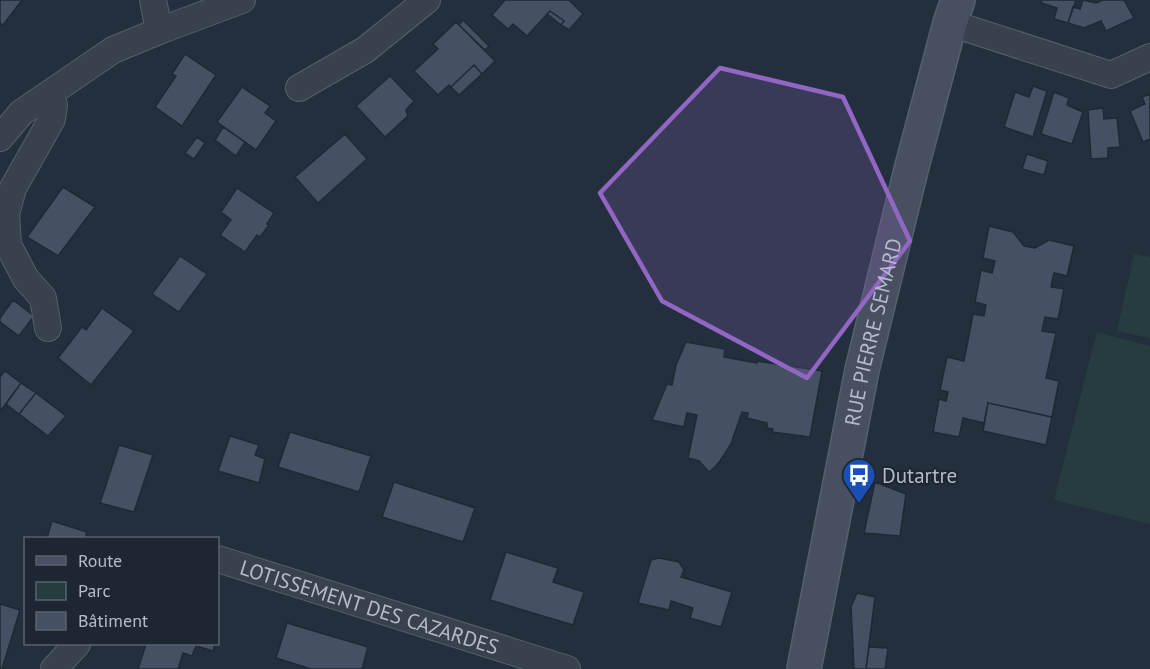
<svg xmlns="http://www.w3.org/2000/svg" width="1150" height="669" font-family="'PT Sans',sans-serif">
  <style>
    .green { fill: #263c3f }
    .building { fill: #455162; stroke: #1f2835; stroke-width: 1.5 }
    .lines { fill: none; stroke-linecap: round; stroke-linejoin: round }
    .minor-casing { stroke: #565f6c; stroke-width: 28 }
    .secondary-casing { stroke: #565f6c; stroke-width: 36 }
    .minor { stroke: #38414e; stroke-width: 26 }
    .secondary { stroke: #465061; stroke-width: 33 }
    .marked { fill: #9266c3; fill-opacity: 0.2; stroke: #9266c3; stroke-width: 4.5; stroke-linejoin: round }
    .labels { text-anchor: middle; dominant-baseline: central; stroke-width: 4.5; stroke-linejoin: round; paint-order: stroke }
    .street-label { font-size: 21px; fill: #b4bcc9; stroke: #1d2633 }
    .poi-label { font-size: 21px; fill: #b4bcc9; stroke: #1d2633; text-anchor: start }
  </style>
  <rect width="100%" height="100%" fill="#242f3e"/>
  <path class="green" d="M1134 254 1150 257V338L1117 331Z
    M1097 332 1150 346V524L1054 500Z"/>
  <path class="building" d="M0 0H22L3 25 0 23Z
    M505 0H569L583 14 569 30 561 25 564 21 550 11 527 36 513 24 508 29 492 15Z
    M1042 0H1076L1068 23 1054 19 1057 8 1041 3Z
    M1083 0 1096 3 1103 0H1124L1134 18 1106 31 1101 21 1084 28 1068 23 1073 7 1080 9Z
    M550 11 564 21 561 25 547 14Z
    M463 20 489 46 485 50 459 25Z
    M456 22 495 61 482 74 474 65 451 87 449 85 438 95 414 71 438 49 433 44Z
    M185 54 216 75 182 126 155 107 176 76 172 74Z
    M474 65 482 74 459 95 451 87Z
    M390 76 414 101 406 110 408 116 385 137 356 106Z
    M1033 86 1047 91 1033 137 1004 127 1015 92 1029 97Z
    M242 87 270 106 265 113 276 121 256 150 217 122Z
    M1054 92 1069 98 1067 105 1083 112 1072 144 1041 134Z
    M1150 94V139L1143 142 1130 111 1145 104 1142 97Z
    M1103 108 1104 119 1117 118 1120 147 1108 148V158L1091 159 1088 110Z
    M223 127 245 142 236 156 215 140Z
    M345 134 367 159 318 203 295 177Z
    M197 137 205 143 194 159 185 153Z
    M1027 154 1048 161 1044 175 1022 169Z
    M63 187 95 207 58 256 27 237Z
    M237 188 274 213 267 224 269 225 260 237 257 235 245 252 220 235 231 220 221 212Z
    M989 226 1013 232 1024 246 1035 248 1049 240 1074 246 1067 276 1054 273 1051 287 1064 289 1058 319 1045 317 1042 331 1056 333 1046 378 1059 381 1052 417 988 403 984 423 963 418 959 437 933 432 939 399 946 401 948 392 940 390 947 357 964 361 973 314 984 316 986 305 975 302 981 270 992 273 995 261 983 258Z
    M180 256 207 274 179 312 152 294Z
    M13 300 34 316 19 336 0 322V318Z
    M102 308 134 331 91 385 58 358 82 327 86 330Z
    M686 342 725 349 724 357 757 363V361L822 371 810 437 772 432 773 429 767 428V423L747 418 748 413 742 412 731 444 720 461 714 468 709 472 699 461 688 458 697 415 687 413 684 427 652 420 667 384 672 385 676 365Z
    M5 371 21 383 2 409 0 408V377Z
    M21 383 36 393 19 414 6 404Z
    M36 393 66 416 48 436 19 414Z
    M988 403 1052 417 1046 445 983 431Z
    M290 432 371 456 359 492 278 467Z
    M230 436 259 445 255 455 265 459 259 483 218 471Z
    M119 445 153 455 134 512 100 503Z
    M394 482 475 508 463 542 382 517Z
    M875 482 906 494 900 536 864 533Z
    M52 521 87 532 85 538H47Z
    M506 552 558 568 553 582 584 592 573 625 490 600Z
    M659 558 679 562 684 570 681 577 732 592 721 627 690 618 693 608 671 601 669 610 638 603 651 560Z
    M857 593 875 597 866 669H854L851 607Z
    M0 604 20 610 2 669H0Z
    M287 623 368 647 362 669H311L276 658Z
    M146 644 156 645 157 644H215L213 651 196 646 192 656 183 653 178 669H138Z
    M869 647 888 648 885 669H866Z"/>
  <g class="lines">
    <defs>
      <g id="minor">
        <path d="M153 0 159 31"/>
        <path d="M950 23 1111 75 1150 57"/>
        <path d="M299 88 365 50 427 0"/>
        <path d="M0 138 21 113 113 50 159 31 242 0"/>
        <path d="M48 328 43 298 26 279 8 245 6 214 13 188 52 119 54 105 49 94"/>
        <path id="s1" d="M218 559 567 669"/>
        <path d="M54 669 77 644"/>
      </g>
      <g id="secondary">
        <path id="s2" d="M804 669 862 370 911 170 950 23 958 0"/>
      </g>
    </defs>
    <use href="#minor" class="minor-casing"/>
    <use href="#secondary" class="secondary-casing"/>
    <use href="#minor" class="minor"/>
    <use href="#secondary" class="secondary"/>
  </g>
  <path class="marked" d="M720 68 843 97 910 241 807 378 662 301 600 193Z"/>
  <defs>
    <symbol id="bus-pin" viewBox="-11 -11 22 30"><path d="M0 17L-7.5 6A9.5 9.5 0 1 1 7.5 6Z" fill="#1a4fb4" stroke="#1d2633"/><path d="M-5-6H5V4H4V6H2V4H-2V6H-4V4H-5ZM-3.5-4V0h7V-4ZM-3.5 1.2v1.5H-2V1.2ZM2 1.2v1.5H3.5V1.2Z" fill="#fff"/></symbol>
  </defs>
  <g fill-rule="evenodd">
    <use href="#bus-pin" x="840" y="456" width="38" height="52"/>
  </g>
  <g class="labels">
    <g class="street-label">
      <text stroke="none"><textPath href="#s2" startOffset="344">RUE PIERRE SEMARD</textPath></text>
      <text stroke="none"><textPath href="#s1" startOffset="159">LOTISSEMENT DES CAZARDES</textPath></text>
    </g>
    <g class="poi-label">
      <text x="882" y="475">Dutartre</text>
    </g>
  </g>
  <rect x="24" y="537" width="195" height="108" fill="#1d2633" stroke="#59626f" stroke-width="1.5"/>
  <rect x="36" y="556" width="30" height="9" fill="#465061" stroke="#59626f" stroke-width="1.5"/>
  <text x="78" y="567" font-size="18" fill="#b4bcc9">Route</text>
  <rect x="36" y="582" width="30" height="18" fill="#263c3f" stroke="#59626f" stroke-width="1.5"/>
  <text x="78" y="597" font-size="18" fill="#b4bcc9">Parc</text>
  <rect x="36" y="612" width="30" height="18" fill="#455162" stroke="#59626f" stroke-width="1.5"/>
  <text x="78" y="627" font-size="18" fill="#b4bcc9">Bâtiment</text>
</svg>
